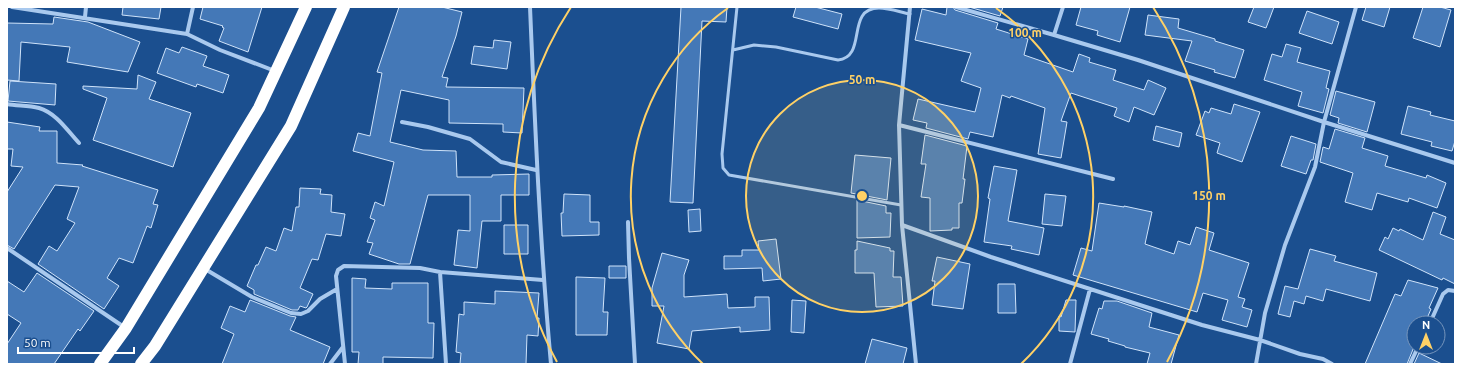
<svg xmlns="http://www.w3.org/2000/svg" width="1462" height="371" font-family="Ubuntu,sans-serif">
  <style>
    .building { fill: #4478b7; stroke: #cfe3fa }
    .lines { fill: none; stroke-linecap: round; stroke-linejoin: round }
    .lane { stroke: #a9c9ee; stroke-width: 3 }
    .street { stroke: #a9c9ee; stroke-width: 4 }
    .highway { stroke: #fff; stroke-width: 12 }
    .ring { fill: none; stroke: #ffd166; stroke-width: 2 }
    .centre { fill: #ffd166; stroke: #1b4f8f; stroke-width: 2 }
    .ring-label { font-size: 12px; text-anchor: middle; font-weight: bold; fill: #ffd166; stroke: #1b4f8f; stroke-width: 3; stroke-linejoin: round; paint-order: stroke }
  </style>
  <rect width="100%" height="100%" fill="#1b4f8f"/>
  <path class="building" d="M123 7H161L159 19 122 15Z
    M203 7H262L248 52 219 41 224 28 222 27 223 26 200 19Z
    M399 7H442L462 12 456 36 442 77 448 78 446 87 524 88 522 133 503 132V124L449 123V100L401 90 390 142 423 150 456 151 457 177H492V175L529 174V195H501V221H482L477 268 454 265 458 230 470 231V195H428L410 264H399L369 254 373 243 367 242 375 220 370 218 375 202 384 206 394 162 353 151 358 133 370 136 382 73 377 72Z
    M681 7H727L726 22 702 21 693 203 670 202Z
    M796 7H815L842 14 838 29 793 17Z
    M947 7H953L955 10 998 23 996 29 1028 39 1024 55 1073 72 1079 54 1090 58 1089 62 1116 70 1113 80 1144 90 1148 80 1166 88 1154 115 1134 107 1129 122 1114 116 1117 108 1071 93 1061 121 1067 122 1061 158 1038 154 1045 108 1011 96 1010 98 1002 95 993 137 970 132 968 139 926 128 927 123 913 120 918 99 975 112 981 88 961 81 971 53 915 40 922 9 946 15Z
    M969 7H1003L1000 16Z
    M1081 7H1130L1120 42 1097 35 1098 31 1076 25Z
    M1254 7H1274L1266 28 1248 22Z
    M1366 7H1390L1384 27 1362 20Z
    M1423 7H1440L1451 10 1440 47 1413 38Z
    M1307 11 1339 22 1332 44 1299 33Z
    M1148 15 1179 19 1178 28 1215 39V41L1244 50 1235 78 1214 72 1215 70 1185 61 1192 41 1145 35Z
    M54 17 88 22 140 42 128 72 67 62 70 47 21 42 19 81 7 80V23L53 24Z
    M494 40 511 42 507 69 471 64 474 46 493 48Z
    M1286 44 1301 48 1297 62 1330 71 1326 88 1329 89 1323 113 1298 106 1302 92 1264 80 1272 54 1282 57Z
    M182 47 207 56 203 66 229 75 223 93 197 84 196 87 157 73 166 48 179 53Z
    M138 75 156 82 149 99 191 113 173 167 93 140 107 98 83 89V86L137 89Z
    M10 81 56 84 55 105 8 101Z
    M1336 91 1375 102 1367 132 1338 123 1339 118 1330 115Z
    M1234 104 1260 112 1242 162 1217 153 1220 143 1196 135 1205 111 1209 113 1211 108 1231 114Z
    M1408 106 1431 112 1430 115 1455 121V141L1452 151 1431 146 1432 142 1401 134Z
    M7 122 40 127 39 131H57V163L83 165 82 166 158 190 153 204 158 205 151 228 147 226 133 263 119 258 107 278 119 286 104 309 38 264 49 246 57 251 75 223 67 219 79 187 55 185 14 249 7 245V192L23 167 11 166 13 149H7Z
    M1156 126 1182 133 1179 147 1153 140Z
    M1335 129 1365 138 1362 148 1388 156 1385 166 1426 178 1427 175 1446 183 1437 208 1409 198 1408 202 1377 193 1372 210 1345 202 1353 173 1320 162 1323 147 1329 149Z
    M925 135 967 146 963 179H965L962 203H959V228H952V230L930 231V198L921 197 926 164H921Z
    M1291 136 1316 144 1313 160H1311L1306 174 1281 166Z
    M855 155 891 158 887 200 851 193Z
    M994 166 1017 170 1008 221 1044 228 1039 255 1011 249 1012 246 984 242 990 199 988 198Z
    M300 188 321 189 320 194 332 195 331 212 345 214 341 236 326 234 318 260 312 259 300 288 313 294 307 307 306 308 300 306 298 310H292L254 294V290L247 286 256 265H258L266 247 276 251 284 228 292 231 296 207H299Z
    M564 194 590 195V222H599V235L562 236 561 213H563Z
    M1045 194 1066 196 1062 226 1042 224Z
    M857 200 886 206V213H891L890 237 857 238Z
    M1099 203 1124 207V206L1152 212 1145 244 1174 254 1178 241 1190 245 1196 227 1214 233 1209 250 1249 263 1238 297 1245 299 1242 307 1252 310 1247 327 1222 320 1228 300 1203 293 1197 312 1073 275 1081 248 1092 251Z
    M700 209 701 231 689 232 688 210Z
    M1433 212 1446 217 1440 234 1455 240V284L1443 278 1442 280 1379 250 1385 237 1388 239 1393 228 1399 231 1400 229 1423 240Z
    M504 225H528V254H504Z
    M776 239 781 279 763 281 762 268 724 269V256H742V250H759L758 241Z
    M857 241 890 248V251H894L893 277H901L903 306 876 307 874 273H855V250H857Z
    M1310 249 1336 256 1334 261 1377 273 1370 301 1326 289 1323 301 1306 296 1304 304 1294 301 1290 317 1278 314 1285 286 1298 289Z
    M662 253 689 260 684 275V297L727 294 728 308 755 307V297H769L770 330 740 332V327L692 331 689 349 657 343 664 306H652V288Z
    M937 257 970 264 963 309 932 305 935 281H932Z
    M609 266H626V278H609Z
    M37 273 94 311 80 331 78 329 54 364H7V344L21 323 7 314V281L24 292Z
    M576 277 605 278 603 312H608L607 335H576Z
    M352 278 366 279 365 288 392 289V283H428V323H434L433 358 383 357V364H358L359 352H352Z
    M1408 280 1438 288 1429 308 1431 309 1425 323H1414V347L1407 364H1365L1395 294 1401 296Z
    M998 284H1015L1016 313H998Z
    M495 291 539 293 537 318H539L538 336 527 335 526 364H460L461 353 456 352 459 314 464 315V302L495 304Z
    M250 300 290 316 296 317 290 330 330 347 323 364H222L234 334 221 328 230 306 245 312Z
    M792 300 806 301 804 333 791 332Z
    M1066 300H1076L1075 332 1059 331V316L1061 317Z
    M1104 301H1117L1152 313 1149 327 1179 335 1171 364H1147L1150 353 1125 347V346L1108 341 1109 339 1091 334 1099 308 1102 309Z
    M872 339 907 348 903 364H865Z
    M1419 353 1442 364H1414Z"/>
  <g class="lines">
    <path class="lane" d="M737 7 722 154 723 168 729 175 901 205
      M733 50 754 45 776 47 838 60C868 57 845 8 879 8 889 8 900 12 910 14"/>
    <path class="street" d="M12 7 187 34 220 50 275 71
      M530 7C535 126 540 245 551 364
      M910 7 899 125 902 225 916 364
      M956 7 1054 35 1063 7
      M85 17 86 7
      M187 34 193 7
      M1054 35 1138 60 1324 122 1455 163
      M7 104C17 106 28 105 39 108 56 113 67 130 79 143
      M402 122 428 127 470 139 501 162 536 170
      M899 125 1113 179
      M628 222 629 258 635 364
      M902 225 991 257 1202 325 1260 340 1300 354 1323 359 1332 364
      M7 248 124 327
      M205 269 252 297 291 313 301 314 308 311 320 299 337 289
      M440 272 543 280
      M1430 323 1443 294 1448 290 1455 291
      M330 364 343 347
      M345 364 336 276 338 270 344 266 420 268 440 272 446 364
      M1070 364 1090 289
      M1256 364 1265 313 1285 245 1315 167 1324 122 1356 7
      M1410 364 1418 347"/>
    <path class="highway" d="M100 364 126 328 259 108 306 7
      M141 364 155 346 291 126 344 7"/>
  </g>
  <circle cx="862" cy="196" r="116" fill="#ffd166" fill-opacity=".12"/>
  <g class="ring">
    <circle cx="862" cy="196" r="116"/>
    <path d="M703 364A231 231 0 0 1 728 8M996 8A231 231 0 0 1 1021 364"/>
    <path d="M557 362A347 347 0 0 1 571 7M1153 7A347 347 0 0 1 1167 362"/>
  </g>
  <circle cx="862" cy="196" r="6" class="centre"/>
  <g class="ring-label">
    <text x="1025" y="37">100 m</text>
    <text x="862" y="84">50 m</text>
    <text x="1209" y="200">150 m</text>
  </g>
  <rect width="1462" height="371" fill="none" stroke="#ffffff" stroke-width="16"/>
  <g transform="translate(1426 335)"><circle r="19" fill="#1b4f8f" stroke="#7695bc"/>
  <path d="M0-3L7 15L0 10L-7 15Z" fill="#ffd166"/>
  <text y="-6" font-size="11" font-weight="bold" text-anchor="middle" fill="#ffffff">N</text>
  </g>
  <path d="M18 347v6h116v-6" fill="none" stroke="#ffffff" stroke-width="2"/>
  <text x="24" y="347" font-size="12" fill="#ffffff" stroke="#1b4f8f" stroke-width="3" paint-order="stroke">50 m</text>
</svg>
